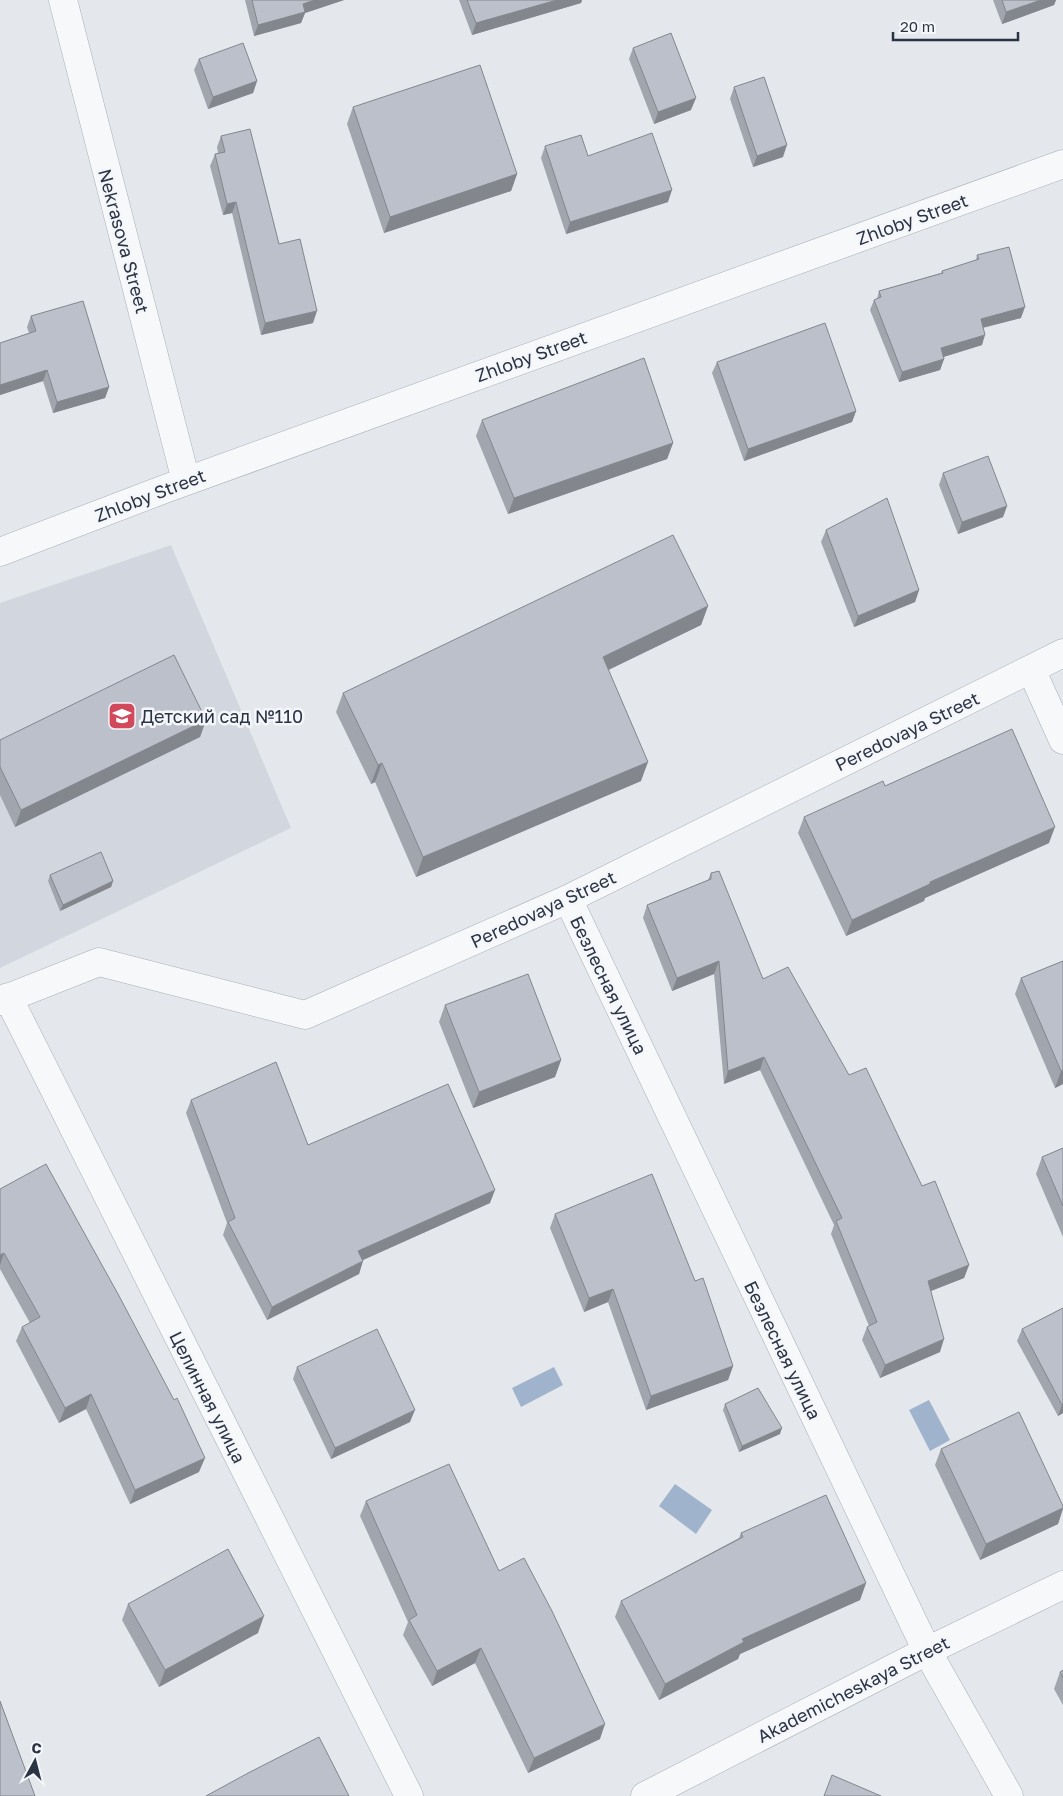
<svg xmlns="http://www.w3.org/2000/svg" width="1063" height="1796" font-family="'Golos Text',sans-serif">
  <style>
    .built { fill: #d2d6de }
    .water { fill: #9fb4cc }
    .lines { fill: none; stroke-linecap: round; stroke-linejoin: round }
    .minor-casing { stroke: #a9aeb7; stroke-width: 29 }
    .minor { stroke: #f7f8fa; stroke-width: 28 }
    .wall { fill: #a1a5ae }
    .shaded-wall { fill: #83868d }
    .building { fill: #bbc0ca; stroke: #83868d }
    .labels { text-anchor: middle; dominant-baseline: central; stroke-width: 5; stroke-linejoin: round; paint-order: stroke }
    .street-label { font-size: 18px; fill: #2b3445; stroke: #f4f6f9 }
    .poi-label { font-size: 18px; fill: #2b3445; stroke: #f4f6f9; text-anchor: start }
  </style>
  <rect width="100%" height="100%" fill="#e4e7ec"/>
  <path class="built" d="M171 545 291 828 0 968V603Z"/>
  <path class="water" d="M554 1367 563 1385 521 1407 512 1388Z
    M929 1400 950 1440 930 1451 909 1410Z
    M675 1484 712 1510 696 1534 659 1506Z"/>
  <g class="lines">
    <defs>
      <path id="minor" d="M63 0 186 481
        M0 552 162 490 1063 164
        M1031 669 1063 740
        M568 899 927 1651 1009 1796
        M8 997 409 1796
        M0 1001 99 962 305 1015 568 899 1063 653
        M645 1796 927 1651 1063 1585"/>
    </defs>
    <use href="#minor" class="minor-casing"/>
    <use href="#minor" class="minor"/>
  </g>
  <path class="wall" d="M245 0H344L305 13 301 23 254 36Z
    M459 0H582L581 3 472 35Z
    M993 0H1056L1054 5 1002 24Z
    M633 48 691 110 654 124 629 59Z
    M199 59 257 81 253 93 208 109 194 70Z
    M734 87 783 157 753 167 730 99Z
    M353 107 517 174 511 191 384 233 347 124Z
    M221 136 279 244 313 323 261 335 232 213 223 215 210 166 215 154 218 153 217 147Z
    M545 146 588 156 668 202 566 234 541 158Z
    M977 255 1021 318 983 328 982 345 943 357 944 359 940 370 899 382 870 310 874 300 877 299 879 291 941 273 942 271 976 260Z
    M31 316 109 387 105 398 53 413 43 381 0 395V343L29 333 27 327Z
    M717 362 856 411 852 422 744 461 712 373Z
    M482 420 673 443 667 459 508 514 476 436Z
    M943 473 1007 506 1003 517 958 534 939 485Z
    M826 530 919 590 915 602 854 627 821 542Z
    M708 606 701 625 608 670 641 781 416 877 375 782 371 784 336 712 343 693Z
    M206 720 200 737 15 827 0 795V740Z
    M885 786 1049 843 925 898 924 901 846 936 798 833 804 817Z
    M711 873 763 979 849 1075 922 1186 969 1265 964 1278 931 1291 940 1352 880 1378 862 1340 867 1327 869 1326 831 1234 834 1225 760 1070 724 1084 714 974 672 991 643 918 647 905 708 880Z
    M50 875 113 881 111 887 60 911 48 881Z
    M1063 961V1084L1055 1088 1015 994 1021 978Z
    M445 1005 561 1060 555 1077 473 1108 439 1022Z
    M191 1100 308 1145 490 1203 363 1260 359 1274 267 1320 223 1235 227 1223 186 1113Z
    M1063 1148V1237L1036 1174 1042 1157Z
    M0 1189 199 1472 130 1504 86 1409 59 1423 16 1341 22 1327 30 1323 0 1269Z
    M555 1214 695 1281 733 1366 728 1380 646 1410 608 1302 584 1312 550 1228Z
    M1063 1308V1413L1058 1416 1017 1341 1022 1329Z
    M297 1367 410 1422 331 1459 293 1379Z
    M725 1404 780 1434 739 1452 723 1410Z
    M941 1449 1063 1506V1509L1058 1524 980 1560 935 1465Z
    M366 1501 499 1571 600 1739 528 1773 475 1663 432 1686 403 1635 408 1622 360 1516Z
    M741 1533 866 1583 860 1600 740 1654 738 1659 659 1700 615 1617 621 1601 739 1538Z
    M128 1604 258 1633 159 1687 122 1620Z
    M1063 1670V1705L1054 1689 1060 1672Z"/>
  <path class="shaded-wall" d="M315 0H344L305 13 301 23 254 36 258 25 303 4Z
    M557 0H582L581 3 472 35 476 23Z
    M1041 0H1056L1054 5 1002 24 1006 12Z
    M257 81 253 93 208 109 213 97Z
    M696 98 691 110 654 124 658 112Z
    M787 145 783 157 753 167 757 156Z
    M517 174 511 191 384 233 390 217Z
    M672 190 668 202 566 234 570 222Z
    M236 202 232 213 223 215 227 204Z
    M1025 307 1021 318 977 329 981 319Z
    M317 311 313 323 261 335 265 323Z
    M985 335 982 345 937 359 941 348Z
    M944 359 940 370 899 382 902 372Z
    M47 370 43 381 0 395V385Z
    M109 387 105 398 53 413 57 402Z
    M856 411 852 422 744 461 748 449Z
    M673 443 667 459 508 514 514 498Z
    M1007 506 1003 517 958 534 962 522Z
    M919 590 915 602 854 627 858 616Z
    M708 606 701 625 596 676 603 657Z
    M206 720 200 737 15 827 21 810Z
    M648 762 641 781 416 877 423 857Z
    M382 763 375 782 371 784 378 765Z
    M1055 827 1049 843 925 898 924 901 846 936 852 920 930 882Z
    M113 881 111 887 60 911 63 905Z
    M719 961 714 974 672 991 677 978Z
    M764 1057 760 1070 724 1084 728 1071Z
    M561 1060 555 1077 473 1108 479 1092Z
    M1063 1070V1084L1055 1088 1061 1071Z
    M495 1190 490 1203 354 1264 358 1251Z
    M4 1253 0 1265V1255Z
    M363 1261 359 1274 267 1320 272 1307Z
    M969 1265 964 1278 923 1294 928 1281Z
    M613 1289 608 1302 584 1312 589 1298Z
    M944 1339 940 1352 880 1378 885 1365Z
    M733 1366 728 1380 646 1410 651 1396Z
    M91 1394 86 1409 59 1423 65 1408Z
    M1063 1404V1413L1058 1416 1062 1405Z
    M415 1410 410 1422 331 1459 335 1448Z
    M782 1428 780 1434 739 1452 742 1446Z
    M205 1458 199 1472 130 1504 135 1490Z
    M1063 1508 1058 1524 980 1560 986 1544Z
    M866 1583 860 1600 740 1654 738 1659 659 1700 665 1684 742 1639Z
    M264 1616 258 1633 159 1687 165 1670Z
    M481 1648 475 1663 432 1686 437 1671Z
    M605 1724 600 1739 528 1773 534 1758Z"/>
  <path class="building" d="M252 0H315L303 4 305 12 258 25Z
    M467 0H557L476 23Z
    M1002 0H1041L1006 12Z
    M671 33 696 98 658 112 633 48Z
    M243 43 257 81 213 97 199 59Z
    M480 65 517 174 390 217 353 107Z
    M764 77 787 145 757 156 734 87Z
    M250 129 279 244 300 239 317 311 265 323 236 202 227 204 215 154 225 152 221 136Z
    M652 133 672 190 570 222 545 146 581 135 588 156Z
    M1009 247 1025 307 981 319 985 335 941 348 944 359 902 372 874 300 881 297 879 291 943 273 942 271 979 259 977 255Z
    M83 301 109 387 57 402 47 370 0 385V343L36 331 31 316Z
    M825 323 856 411 748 449 717 362Z
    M644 358 673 443 514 498 482 420Z
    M988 456 1007 506 962 522 943 473Z
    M887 498 919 590 858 616 826 530Z
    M673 535 708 606 603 657 648 762 423 857 382 763 378 765 343 693Z
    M174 655 206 720 21 810 0 767V740Z
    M1012 729 1055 827 930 882V884L852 920 804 817 883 781 885 786Z
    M101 852 113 881 63 905 50 875Z
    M719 871 763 979 788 967 849 1075 866 1068 922 1186 935 1181 969 1265 928 1281 944 1339 885 1365 867 1327 877 1322 836 1221 842 1218 764 1057 728 1071 719 961 677 978 647 905 711 879V873Z
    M1063 961V1070L1061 1071 1021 978Z
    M528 974 561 1060 479 1092 445 1005Z
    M276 1062 308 1145 448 1084 495 1190 358 1251 363 1261 272 1307 228 1222 235 1218 191 1100Z
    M1063 1148V1206L1042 1157Z
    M46 1164 118 1294 174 1400 177 1398 205 1458 135 1490 91 1394 65 1408 22 1327 40 1317 4 1253 0 1255V1189Z
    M652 1174 695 1281 703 1278 733 1366 651 1396 613 1289 589 1298 555 1214Z
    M1063 1308V1404L1062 1405 1022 1329Z
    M377 1329 415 1410 335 1448 297 1367Z
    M758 1388 782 1428 742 1446 725 1404Z
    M1019 1412 1063 1506V1508L986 1544 941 1449Z
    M449 1464 499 1571 524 1558 552 1611 605 1724 534 1758 481 1648 437 1671 409 1620 417 1615 366 1501Z
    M826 1495 866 1583 742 1639 744 1642 665 1684 621 1601 743 1537 741 1533Z
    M228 1549 264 1616 165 1670 128 1604Z
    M1063 1670V1678L1060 1672Z
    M0 1701 35 1796H0Z
    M319 1737 349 1796H206L250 1772Z
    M832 1775 881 1796H824Z"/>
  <defs>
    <symbol id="school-square" viewBox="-11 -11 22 22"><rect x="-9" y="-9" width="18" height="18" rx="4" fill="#d1495b" stroke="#f4f6f9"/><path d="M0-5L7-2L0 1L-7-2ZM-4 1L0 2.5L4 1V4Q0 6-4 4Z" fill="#fff"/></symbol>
  </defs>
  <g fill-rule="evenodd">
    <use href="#school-square" x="106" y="700" width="32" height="32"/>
  </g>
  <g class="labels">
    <g class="street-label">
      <text transform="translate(912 219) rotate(-20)">Zhloby Street</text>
      <text transform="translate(124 241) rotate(75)">Nekrasova Street</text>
      <text transform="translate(531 356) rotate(-20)">Zhloby Street</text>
      <text transform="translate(150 495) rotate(-21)">Zhloby Street</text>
      <text transform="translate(907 731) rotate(-26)">Peredovaya Street</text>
      <text transform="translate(543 909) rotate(-25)">Peredovaya Street</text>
      <text transform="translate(609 985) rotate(64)">Безлесная улица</text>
      <text transform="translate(783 1350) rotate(64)">Безлесная улица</text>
      <text transform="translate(208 1397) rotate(63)">Целинная улица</text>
      <text transform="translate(853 1689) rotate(-27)">Akademicheskaya Street</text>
    </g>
    <g class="poi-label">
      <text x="141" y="716">Детский сад №110</text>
    </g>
  </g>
  <g transform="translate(35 1761) rotate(7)" stroke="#f4f6f9" stroke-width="4" paint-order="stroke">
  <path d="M0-4L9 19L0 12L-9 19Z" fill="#2b3445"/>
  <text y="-8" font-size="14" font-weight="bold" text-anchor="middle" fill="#2b3445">С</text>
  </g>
  <path d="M893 32v8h125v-8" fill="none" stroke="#2b3445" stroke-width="2.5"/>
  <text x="900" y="32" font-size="15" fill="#2b3445" stroke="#f4f6f9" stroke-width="4" paint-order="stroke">20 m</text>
</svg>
